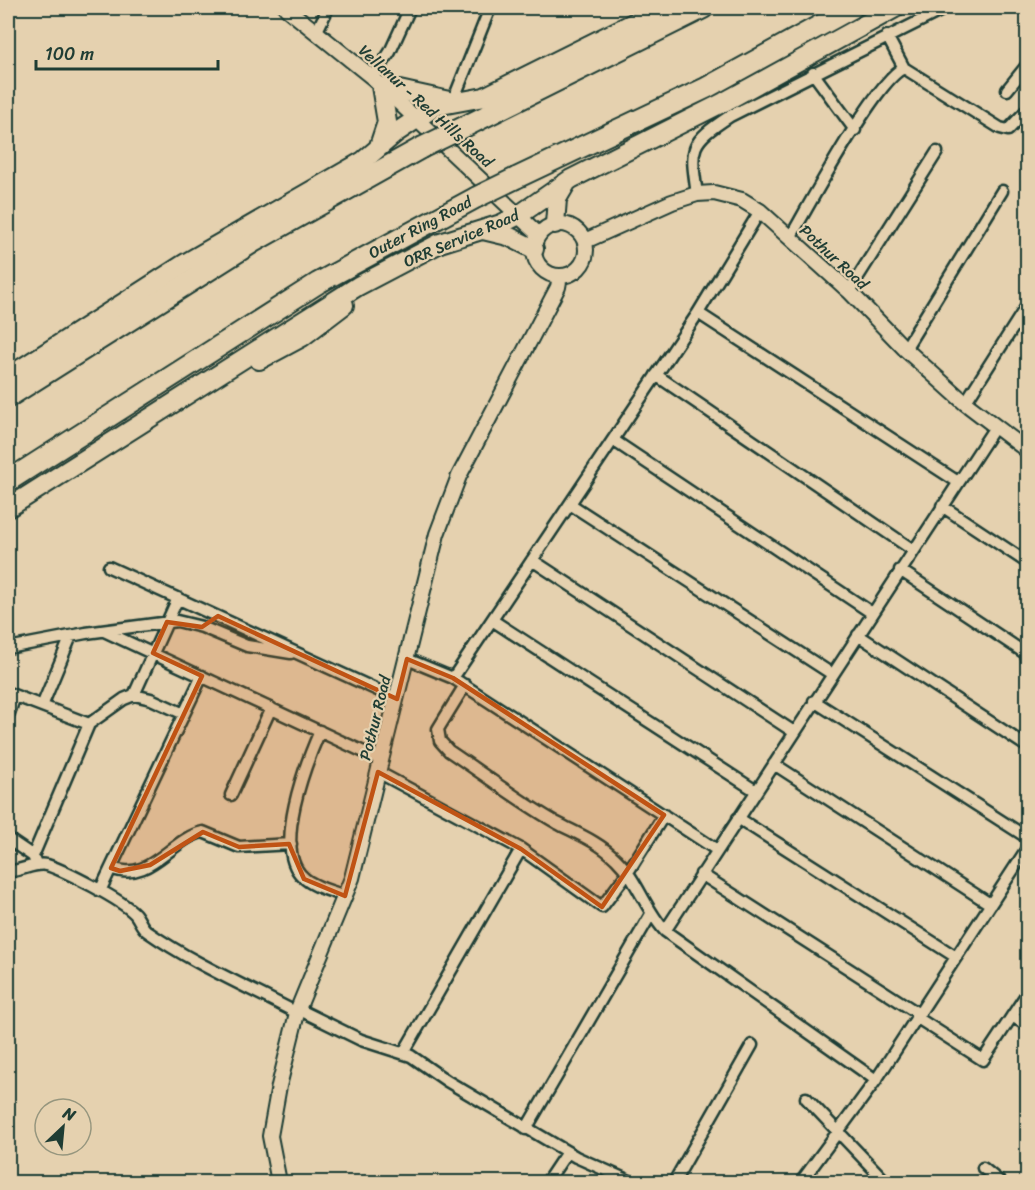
<svg xmlns="http://www.w3.org/2000/svg" width="1035" height="1190" font-family="Sriracha,sans-serif">
  <style>
    .lines { fill: none; stroke-linecap: round; stroke-linejoin: round }
    .minor-casing { stroke: #1f3d34; stroke-width: 15 }
    .tertiary-casing { stroke: #1f3d34; stroke-width: 18 }
    .primary-casing { stroke: #1f3d34; stroke-width: 22 }
    .motorway-casing { stroke: #1f3d34; stroke-width: 24 }
    .minor { stroke: #e5d1af; stroke-width: 10 }
    .tertiary { stroke: #e5d1af; stroke-width: 14 }
    .primary { stroke: #e5d1af; stroke-width: 18 }
    .motorway { stroke: #e5d1af; stroke-width: 20 }
    .motorway-bridge-casing { stroke: #1f3d34; stroke-width: 24; stroke-linecap: butt }
    .motorway-bridge { stroke: #e5d1af; stroke-width: 20 }
    .marked { fill: #c05314; fill-opacity: 0.2; stroke: #c05314; stroke-width: 4.5; stroke-linejoin: round }
    .labels { text-anchor: middle; dominant-baseline: central; stroke-width: 4.5; stroke-linejoin: round; paint-order: stroke }
    .street-label { font-size: 16px; fill: #1f3d34; stroke: #e5d1af }
  </style>
  <rect width="100%" height="100%" fill="#e5d1af"/>
  <filter id="ink" filterUnits="userSpaceOnUse"><feTurbulence type="fractalNoise" baseFrequency=".0167" numOctaves="2"/><feDisplacementMap in="SourceGraphic" scale="12" xChannelSelector="R" yChannelSelector="G"/><feConvolveMatrix kernelMatrix="1 2 1 2 8 2 1 2 1" color-interpolation-filters="sRGB"/></filter>
  <g filter="url(#ink)">
    <g class="lines">
      <defs>
        <path id="minor" d="M317 31 328 8
          M887 36 904 68 1000 128 1008 130 1028 109
          M813 73 855 130
          M373 78 390 52 410 8
          M1007 90 1028 64
          M453 101 490 8
          M697 194C690 147 689 143 730 116L946 8
          M790 238C808 207 877 78 904 68
          M849 291 937 152
          M698 313 958 482
          M905 349 1002 191
          M656 375 913 550
          M965 403 1028 304
          M613 440 872 613
          M570 504 832 674
          M942 506 1028 563
          M532 560 794 732
          M109 567 397 699
          M900 570 1028 655
          M492 620 756 791
          M104 631 381 760
          M858 635 1028 747
          M8 648 86 633 177 621 202 627 247 646 291 653
          M407 659 453 678 717 850
          M453 678 698 313 760 211
          M465 685 438 729 440 741 449 751C485 775 520 802 557 823 578 834 599 842 616 859 637 879 645 909 665 931L876 1080
          M8 693 89 724
          M134 695 178 598
          M814 701 1028 838
          M42 706 71 636
          M8 716 15 696
          M320 731C306 763 272 849 303 877 313 887 332 891 345 896
          M774 764 990 904
          M378 772 521 849 602 907 628 872 664 815
          M231 795 271 708
          M738 818 956 957
          M8 839 33 856 35 861
          M33 856 89 724 124 699 134 695 151 699 184 714
          M111 868C150 884 170 839 203 832L239 847 291 844
          M8 871C22 872 33 862 47 865 66 871 122 900 135 914 140 920 141 927 148 932 194 964 248 987 297 1013
          M701 874 919 1014
          M100 891 202 676
          M665 931 995 427
          M298 1009 361 1040 411 1056 447 1081 576 1157 632 1182
          M1012 1016 1028 1026
          M916 1017 983 1060 1028 992
          M404 1052 521 849
          M806 1098 886 1182
          M526 1129 651 914
          M983 1168 1000 1182
          M547 1182 567 1152
          M674 1182 752 1045
          M801 1182 876 1080 1028 847"/>
        <path id="tertiary" d="M286 8 373 78 539 235
          M534 250a26 26 0 1 1 52 0a26 26 0 1 1-52 0Z
          M585 241 672 202 697 194 714 193 742 200 760 211 849 291 905 349 965 403 1028 451
          M279 1182 270 1136 279 1086 298 1009 352 878 437 534 459 476 558 287 560 276"/>
        <path id="primary" d="M381 86 449 101
          M379 146 387 122 381 86
          M555 224 557 199 567 182
          M483 230 508 236 534 249
          M259 360 302 337 344 305
          M8 377 184 264 363 161 397 132 436 106 484 97 663 8
          M8 508 358 286 440 243 501 224 519 215 571 179 724 102 895 8"/>
        <path id="motorway" d="M450 134 703 8
          M516 178 706 88 852 8
          M8 397 253 242 421 148
          M8 481 318 283 477 197"/>
      </defs>
      <use href="#minor" class="minor-casing"/>
      <use href="#tertiary" class="tertiary-casing"/>
      <use href="#primary" class="primary-casing"/>
      <use href="#motorway" class="motorway-casing"/>
      <use href="#minor" class="minor"/>
      <use href="#tertiary" class="tertiary"/>
      <use href="#primary" class="primary"/>
      <use href="#motorway" class="motorway"/>
      <defs>
        <path id="motorway-bridge" d="M421 148 450 134
          M477 197 516 178"/>
      </defs>
      <use href="#motorway-bridge" class="motorway-bridge-casing"/>
      <use href="#motorway-bridge" class="motorway-bridge"/>
    </g>
  </g>
  <path class="marked" d="M218 616 397 699 407 659 453 678 664 815 602 907 521 849 378 772 345 896 304 879 289 844 239 847 203 832 150 865 120 871 111 868 202 676 153 653 167 622 202 627Z"/>
  <g class="labels">
    <g class="street-label">
      <text transform="translate(426 106) rotate(42)">Vellanur - Red Hills Road</text>
      <text transform="translate(420 227) rotate(-28)">Outer Ring Road</text>
      <text transform="translate(461 238) rotate(-23)">ORR Service Road</text>
      <text transform="translate(834 257) rotate(43)">Pothur Road</text>
      <text transform="translate(375 718) rotate(-76)">Pothur Road</text>
    </g>
  </g>
  <rect width="1035" height="1190" fill="none" stroke="#e5d1af" stroke-width="30"/>
  <rect x="15" y="15" width="1005" height="1160" fill="none" stroke="#1f3d34" stroke-width="2" filter="url(#ink)"/>
  <g transform="translate(63 1127) rotate(26)"><circle r="28" fill="#e5d1af" stroke="#96967e" stroke-width="1.5"/>
  <path d="M0-4.5L10 22L0 15L-10 22Z" fill="#1f3d34"/>
  <text y="-9" font-size="16" font-weight="bold" text-anchor="middle" fill="#1f3d34">N</text>
  </g>
  <path d="M36 60v9h182v-9" fill="none" stroke="#1f3d34" stroke-width="3"/>
  <text x="45" y="60" font-size="18" fill="#1f3d34" stroke="#e5d1af" stroke-width="4.5" paint-order="stroke">100 m</text>
</svg>
